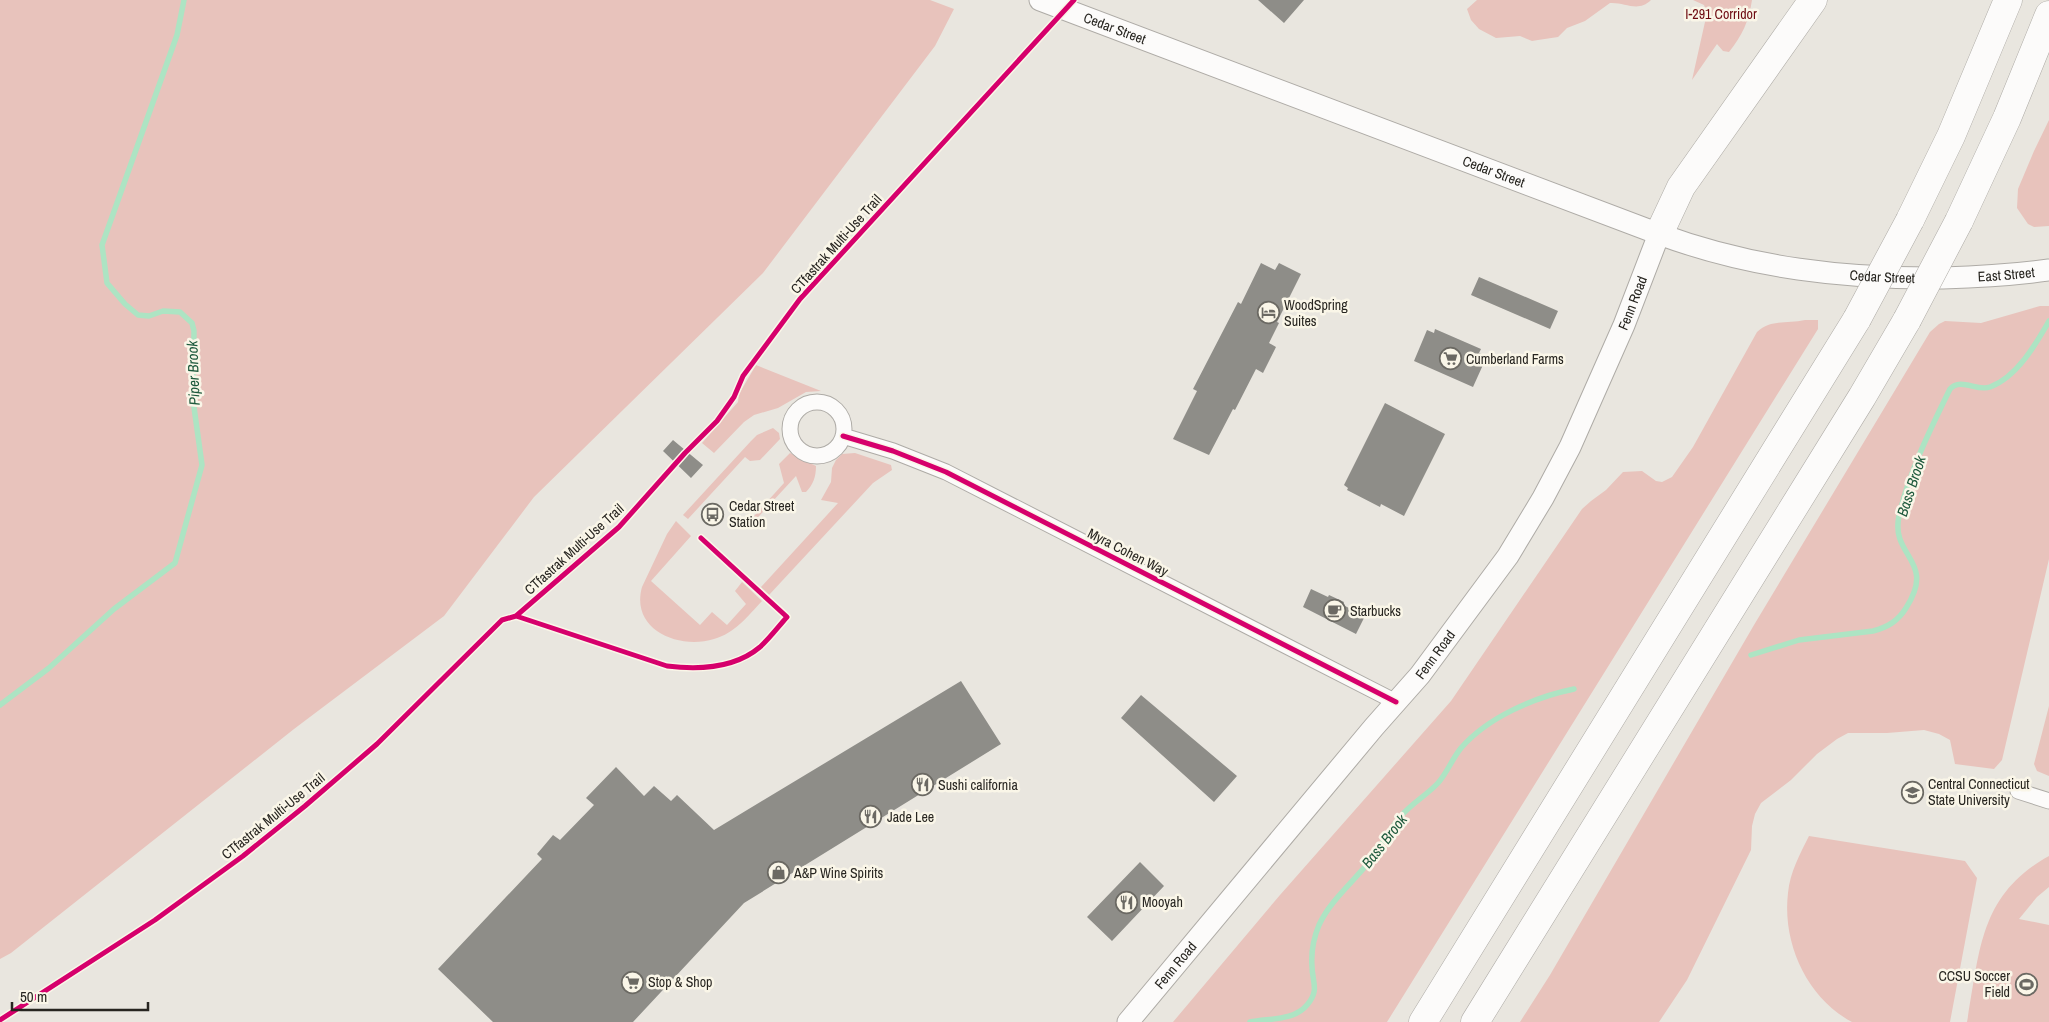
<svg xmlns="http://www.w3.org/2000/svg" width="2049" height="1022" font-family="'Archivo Narrow',sans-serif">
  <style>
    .green { fill: #e8c3bc }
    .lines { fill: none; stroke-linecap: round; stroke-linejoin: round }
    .stream { stroke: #ade4c3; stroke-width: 5.5 }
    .building { fill: #8e8d88 }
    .minor-casing { stroke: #aeaba6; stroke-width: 17 }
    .secondary-casing { stroke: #aeaba6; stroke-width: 23 }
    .motorway-casing { stroke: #aeaba6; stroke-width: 29 }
    .minor { stroke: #fcfbfa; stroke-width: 15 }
    .secondary { stroke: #fcfbfa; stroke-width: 21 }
    .motorway { stroke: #fcfbfa; stroke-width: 28 }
    .motorway-bridge-casing { stroke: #aeaba6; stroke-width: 29; stroke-linecap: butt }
    .motorway-bridge { stroke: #fcfbfa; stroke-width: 28 }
    .cycleway-casing { stroke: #faf6e8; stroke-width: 8 }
    .cycleway { stroke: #d6006c; stroke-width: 5 }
    .labels { text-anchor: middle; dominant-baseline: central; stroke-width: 5; stroke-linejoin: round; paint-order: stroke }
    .park-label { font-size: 14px; fill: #6d0910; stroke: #faf6e8 }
    .street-label { font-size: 14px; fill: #272520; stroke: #faf6e8 }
    .poi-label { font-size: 14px; fill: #272520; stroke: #faf6e8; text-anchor: start }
    .water-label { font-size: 15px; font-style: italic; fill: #1d593c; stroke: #faf6e8 }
  </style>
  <rect width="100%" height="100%" fill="#e9e6df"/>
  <path class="green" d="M0 0H930L954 9 935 46 763 273 534 497 444 616 294 729 11 953 0 959Z
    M1477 0H1651C1638 13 1625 2 1610 3L1585 21 1567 28 1558 37 1538 40 1532 41 1520 36 1496 38 1479 29 1471 20 1467 9Z
    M1693 0H1752C1749 21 1742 36 1729 52L1723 51 1717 44 1692 80 1707 13 1704 5Z
    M2049 120V226L2034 227 2028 224 2017 208 2018 189 2034 151Z
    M2040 306H2049V559L2002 760 1994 769 1955 764 1950 740 1939 734 1924 730 1887 733H1848L1837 739 1817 754 1791 780 1761 803 1755 814 1752 826 1751 850 1687 980 1659 1022H1520L1550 975 1754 625 1930 332 1939 324 1945 321 1981 323Z
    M1805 320H1818V329L1387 1022H1173L1280 895 1451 701 1582 509 1591 501 1606 490 1623 472 1642 471 1656 481 1662 482 1672 477 1693 447 1757 332C1771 319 1787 324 1805 320Z
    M756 365 821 391 806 392 778 408 754 415 744 422 714 453 702 443 738 402 739 394Z
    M773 428 779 433 780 439 760 460 750 461 745 457 688 519 683 515 751 441 757 435Z
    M790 453 816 466C816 477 813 485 806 492H802L796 476 748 528 745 526 784 483 779 464Z
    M855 453 891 465 892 470 873 483 769 595 761 587 838 503 821 500 831 482 832 468 836 460 842 454Z
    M676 521 691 536 651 581 700 625 712 612 727 625 746 604 735 591 742 582 762 601C747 617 735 633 714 639 679 650 630 630 642 587L667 534Z
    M2049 706V776L2037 771 2034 764Z
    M1809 836 1965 861 1977 878 1950 1022H1852C1807 998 1782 943 1788 893 1790 872 1800 854 1809 836Z
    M2049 856V887L2037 897 2019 919 2049 925V1022H1967C1980 951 1979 895 2049 856Z"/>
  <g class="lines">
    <path class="stream" d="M1751 655 1799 640 1873 631C1888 627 1898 621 1906 608 1937 560 1890 557 1899 516 1909 472 1930 430 1950 389 1961 377 1977 392 1990 387 2017 377 2036 344 2049 321
      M0 705 49 668 114 609 175 563 202 465 193 400 194 331 192 323 180 312 163 311 149 316 138 315 125 304 107 283 102 245 177 35 184 0
      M1250 1022C1269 1018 1294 1021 1307 1005 1320 990 1312 982 1312 966 1311 952 1314 937 1319 925 1330 901 1352 883 1369 862 1380 848 1389 830 1401 816 1412 803 1427 795 1438 783 1447 773 1452 759 1461 748 1488 717 1535 697 1574 689"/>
  </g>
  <path class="building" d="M1258 0H1304L1284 23Z
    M1261 263 1275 270 1279 263 1301 274 1277 322 1279 323 1269 343 1276 347 1263 373 1256 369 1235 410 1233 409 1209 455 1173 439 1197 391 1193 389 1238 302 1241 304Z
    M1479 277 1558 311 1550 329 1471 295Z
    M1435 329 1481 349 1479 353 1487 356 1473 387 1414 361 1427 330 1434 333Z
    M1385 403 1445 434 1404 516 1381 504 1380 507 1347 490 1348 488 1344 485Z
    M673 440 703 465 691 478 663 451Z
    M1311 589 1328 597 1329 595 1344 602 1343 605 1365 616 1356 634 1303 607Z
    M961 681 1001 744 744 903 633 1022H493L438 969 542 859 537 854 553 835 560 840 594 805 586 798 616 767 644 796 654 786 671 801 677 795 714 830Z
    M1141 695 1237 776 1214 802 1121 718Z
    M1140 862 1164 886 1112 941 1087 917Z"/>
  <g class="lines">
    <defs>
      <path id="minor" d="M790 429a27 27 0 1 1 54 0a27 27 0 1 1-54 0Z
        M843 436 893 451 946 472 1396 702
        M2018 791 2049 801"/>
      <g id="secondary">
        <path id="s1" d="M1040 0 1659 234C1751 268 1845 279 1943 278 1978 277 2014 275 2049 270"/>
        <path id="s2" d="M1128 1022 1374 727 1420 675 1508 556 1543 498 1570 447 1624 325 1659 234"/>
      </g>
      <path id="motorway" d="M1910 220 1951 136 2008 0
        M1959 221 2007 118 2049 15
        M1659 234 1681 187 1813 0
        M1423 1022 1857 319
        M1475 1022 1862 397 1907 320"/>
    </defs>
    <use href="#minor" class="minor-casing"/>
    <use href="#secondary" class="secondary-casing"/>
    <use href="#motorway" class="motorway-casing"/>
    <use href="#minor" class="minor"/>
    <use href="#secondary" class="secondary"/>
    <use href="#motorway" class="motorway"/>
    <defs>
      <path id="motorway-bridge" d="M1857 319 1910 220
        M1907 320 1959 221"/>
    </defs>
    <use href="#motorway-bridge" class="motorway-bridge-casing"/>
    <use href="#motorway-bridge" class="motorway-bridge"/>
    <defs>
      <path id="cycleway" d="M843 436 893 451 946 472 1396 702
        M516 616 667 666C699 670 734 669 760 647 770 638 778 627 787 617L701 538
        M0 1020 155 920 243 856 305 806 377 744 502 620 516 616 619 527 685 453 717 421 734 397 743 376 800 299 1074 0"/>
    </defs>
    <use href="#cycleway" class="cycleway-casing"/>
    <use href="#cycleway" class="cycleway"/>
  </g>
  <defs>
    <symbol id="hotel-ring" viewBox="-11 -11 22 22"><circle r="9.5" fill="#faf6e8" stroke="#6b6963" stroke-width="1.5"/><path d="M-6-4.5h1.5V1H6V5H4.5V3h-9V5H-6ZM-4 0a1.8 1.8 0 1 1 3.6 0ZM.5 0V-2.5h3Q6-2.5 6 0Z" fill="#6b6963"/></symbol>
    <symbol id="supermarket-ring" viewBox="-11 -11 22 22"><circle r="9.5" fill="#faf6e8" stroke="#6b6963" stroke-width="1.5"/><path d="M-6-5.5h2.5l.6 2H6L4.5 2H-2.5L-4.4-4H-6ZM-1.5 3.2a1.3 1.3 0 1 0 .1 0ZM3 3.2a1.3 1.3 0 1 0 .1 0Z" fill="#6b6963"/></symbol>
    <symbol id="bus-ring" viewBox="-11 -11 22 22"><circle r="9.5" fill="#faf6e8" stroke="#6b6963" stroke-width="1.5"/><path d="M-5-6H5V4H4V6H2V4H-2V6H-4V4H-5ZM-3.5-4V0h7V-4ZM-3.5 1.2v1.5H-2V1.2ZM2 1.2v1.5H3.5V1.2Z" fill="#6b6963"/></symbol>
    <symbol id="cafe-ring" viewBox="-11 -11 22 22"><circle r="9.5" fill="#faf6e8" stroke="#6b6963" stroke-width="1.5"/><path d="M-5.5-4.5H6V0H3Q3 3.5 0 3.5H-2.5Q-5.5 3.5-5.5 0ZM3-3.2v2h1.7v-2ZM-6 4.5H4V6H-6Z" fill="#6b6963"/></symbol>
    <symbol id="restaurant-ring" viewBox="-11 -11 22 22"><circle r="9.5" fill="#faf6e8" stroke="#6b6963" stroke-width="1.5"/><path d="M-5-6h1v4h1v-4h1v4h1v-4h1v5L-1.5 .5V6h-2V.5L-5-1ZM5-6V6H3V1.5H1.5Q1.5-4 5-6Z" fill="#6b6963"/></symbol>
    <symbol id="university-ring" viewBox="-11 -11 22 22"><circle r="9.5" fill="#faf6e8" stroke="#6b6963" stroke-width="1.5"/><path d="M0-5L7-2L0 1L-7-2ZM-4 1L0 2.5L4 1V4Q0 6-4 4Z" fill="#6b6963"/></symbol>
    <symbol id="shop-ring" viewBox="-11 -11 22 22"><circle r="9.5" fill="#faf6e8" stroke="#6b6963" stroke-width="1.5"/><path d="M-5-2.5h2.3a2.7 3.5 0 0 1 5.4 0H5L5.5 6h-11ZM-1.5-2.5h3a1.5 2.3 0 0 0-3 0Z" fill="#6b6963"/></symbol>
    <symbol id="stadium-ring" viewBox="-11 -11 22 22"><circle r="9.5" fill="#faf6e8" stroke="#6b6963" stroke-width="1.5"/><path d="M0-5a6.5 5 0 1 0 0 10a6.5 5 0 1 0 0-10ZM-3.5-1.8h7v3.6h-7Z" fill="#6b6963"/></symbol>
  </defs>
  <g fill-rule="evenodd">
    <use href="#hotel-ring" x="1256" y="300" width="25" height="25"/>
    <use href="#supermarket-ring" x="1438" y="346" width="25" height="25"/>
    <use href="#bus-ring" x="700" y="502" width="25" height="25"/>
    <use href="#cafe-ring" x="1322" y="598" width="25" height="25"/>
    <use href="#restaurant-ring" x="910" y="772" width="25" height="25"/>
    <use href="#university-ring" x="1900" y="780" width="25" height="25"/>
    <use href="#restaurant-ring" x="858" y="804" width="25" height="25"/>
    <use href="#shop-ring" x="766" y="860" width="25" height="25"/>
    <use href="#restaurant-ring" x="1114" y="890" width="25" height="25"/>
    <use href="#supermarket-ring" x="620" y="970" width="25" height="25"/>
    <use href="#stadium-ring" x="2014" y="972" width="25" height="25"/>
  </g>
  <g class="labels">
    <g class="park-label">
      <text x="1721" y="14">I-291 Corridor</text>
    </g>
    <g class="street-label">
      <text stroke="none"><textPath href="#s1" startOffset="80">Cedar Street</textPath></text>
      <text stroke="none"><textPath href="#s1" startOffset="485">Cedar Street</textPath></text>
      <text transform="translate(836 244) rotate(-48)">CTfastrak Multi-Use Trail</text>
      <text stroke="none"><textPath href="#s1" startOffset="1014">East Street</textPath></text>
      <text stroke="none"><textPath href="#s1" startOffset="890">Cedar Street</textPath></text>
      <text stroke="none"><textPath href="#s2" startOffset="884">Fenn Road</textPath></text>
      <text transform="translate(574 549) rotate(-42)">CTfastrak Multi-Use Trail</text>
      <text transform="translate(1128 552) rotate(27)">Myra Cohen Way</text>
      <text stroke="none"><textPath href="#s2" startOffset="479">Fenn Road</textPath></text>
      <text transform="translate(273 816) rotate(-39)">CTfastrak Multi-Use Trail</text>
      <text stroke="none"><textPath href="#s2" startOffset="74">Fenn Road</textPath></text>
    </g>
    <g class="poi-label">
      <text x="1284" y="305">WoodSpring<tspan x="1284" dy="16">Suites</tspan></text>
      <text x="1466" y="359">Cumberland Farms</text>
      <text x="729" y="506">Cedar Street<tspan x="729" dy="16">Station</tspan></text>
      <text x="1350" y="611">Starbucks</text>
      <text x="1928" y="784">Central Connecticut<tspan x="1928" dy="16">State University</tspan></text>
      <text x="938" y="785">Sushi california</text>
      <text x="887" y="817">Jade Lee</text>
      <text x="794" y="873">A&amp;P Wine Spirits</text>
      <text x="1142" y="902">Mooyah</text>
      <text x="2010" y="976" text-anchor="end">CCSU Soccer<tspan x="2010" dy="16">Field</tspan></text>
      <text x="648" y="982">Stop &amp; Shop</text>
    </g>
    <g class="water-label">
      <text transform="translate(193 373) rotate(-92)">Piper Brook</text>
      <text transform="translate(1911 486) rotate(-72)">Bass Brook</text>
      <text transform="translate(1384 841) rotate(-52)">Bass Brook</text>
    </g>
  </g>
  <path d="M12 1002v8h136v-8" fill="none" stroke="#272520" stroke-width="2.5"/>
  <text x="20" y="1002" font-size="15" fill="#272520" stroke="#faf6e8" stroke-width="4" paint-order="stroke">50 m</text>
</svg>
